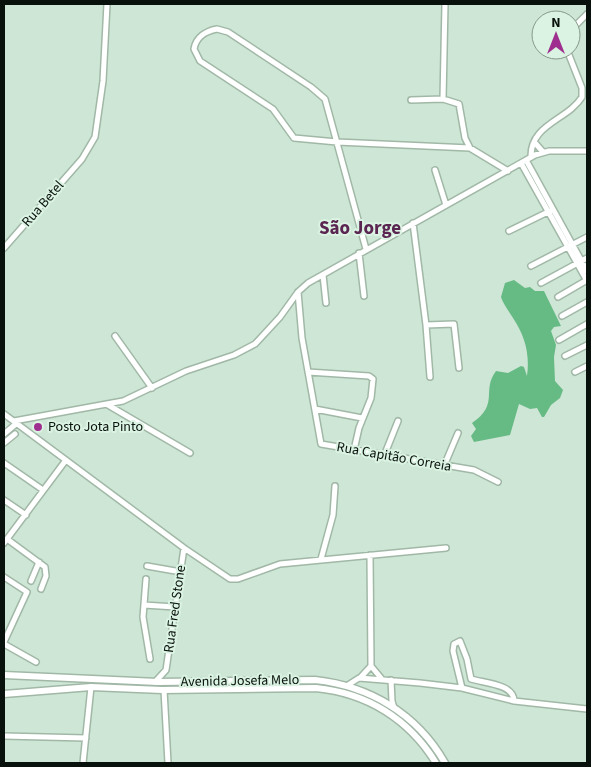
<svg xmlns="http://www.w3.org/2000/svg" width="591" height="767" font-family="'Source Sans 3',sans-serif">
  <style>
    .forest { fill: #66ba84 }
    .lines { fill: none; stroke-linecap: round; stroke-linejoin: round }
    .minor-casing { stroke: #a1b8a7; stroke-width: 8 }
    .major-casing { stroke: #a1b8a7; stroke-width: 9 }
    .minor { stroke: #fff; stroke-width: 5 }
    .major { stroke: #fff; stroke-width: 6 }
    .poi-dot { fill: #9e2f8e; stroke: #dbf3e2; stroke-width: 2 }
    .labels { text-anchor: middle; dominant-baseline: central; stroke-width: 4; stroke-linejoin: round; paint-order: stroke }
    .street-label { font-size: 14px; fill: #09110c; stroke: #dbf3e2 }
    .poi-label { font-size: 14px; fill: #09110c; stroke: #dbf3e2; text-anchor: start }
    .district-label { font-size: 19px; font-weight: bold; fill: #5b2552; stroke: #dbf3e2 }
  </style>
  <rect width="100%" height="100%" fill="#cee6d5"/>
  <path class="forest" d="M514 280 525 288 530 287 535 291H544L561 326 554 327 551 331 556 345 554 357 555 381 563 390 560 398 551 405 544 417H542L537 408 530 409 519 404 510 435 474 442 471 436 476 429 472 423C500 404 481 391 496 371L508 373 521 366 524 367 527 376C530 354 525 336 513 318 509 311 503 304 501 297L505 283Z"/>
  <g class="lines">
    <defs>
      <path id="minor" d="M571 30 587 14
        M443 99 445 4
        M411 100 443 99 459 104 465 138 470 148
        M536 144 543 152
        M531 157C530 124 568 120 582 97V88L567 50
        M526 160 587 271
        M521 163 587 281
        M435 170 446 205
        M413 223 426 325 430 377
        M509 231 550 211
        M4 248 82 159 95 137 103 81 107 4
        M366 249 325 99 311 87 228 32 217 29C206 31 196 37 194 49L200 61 273 109 294 138 337 142 470 148 508 171
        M359 253 364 296
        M531 266 587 237
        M323 275 326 303
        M541 283 587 258
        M298 292 302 338 321 444 474 470 498 482
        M558 297 587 280
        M562 316 587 302
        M426 325 454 324 459 368
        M115 336 152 388
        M559 340 587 324
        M565 356 587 345
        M308 372 369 376 373 379 371 398 359 428 354 450
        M575 372 587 366
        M108 405 190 453
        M315 409 362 418
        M4 414 184 548 230 579H238L280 564 446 548
        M14 421 123 401 186 371 234 355 255 344 280 317 298 292 308 283 535 155 549 151H587
        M4 434 17 423
        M4 443 15 434
        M384 456 398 421
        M4 463 43 490
        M444 466 458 433
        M4 500 26 515
        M7 539 45 567 46 576 41 589
        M4 543 66 460
        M370 555 371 666 381 678
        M321 559 333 515 335 486
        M147 566 181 572
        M4 577 27 592 4 642
        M146 579 143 617 150 659
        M31 581 39 562
        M144 605 175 607
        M4 644 36 662
        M360 678 371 666
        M391 680 392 701 394 708
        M155 682 166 670 184 548
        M348 685 359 678 420 683 462 688 514 701 587 709
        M462 688 453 651 454 644 460 641 467 659 471 679C484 683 514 684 514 701
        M164 690 168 763
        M4 736 86 738
        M83 763 91 687"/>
      <path id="major" d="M4 675 158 682 315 680C370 686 417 714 445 763
        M4 694 91 687 162 690 316 688C367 693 409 719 436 763"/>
    </defs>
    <use href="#minor" class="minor-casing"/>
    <use href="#major" class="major-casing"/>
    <use href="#minor" class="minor"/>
    <use href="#major" class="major"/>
  </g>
  <circle class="poi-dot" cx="38" cy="427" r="5"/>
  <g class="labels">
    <g class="street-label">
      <text transform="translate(43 204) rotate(-49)">Rua Betel</text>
      <text transform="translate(394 457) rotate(10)">Rua Capitão Correia</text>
      <text transform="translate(175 609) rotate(-82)">Rua Fred Stone</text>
      <text transform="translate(240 681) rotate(-1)">Avenida Josefa Melo</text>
    </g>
    <g class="poi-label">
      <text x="48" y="427">Posto Jota Pinto</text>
    </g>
    <g class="district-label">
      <text x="360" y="228">São Jorge</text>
    </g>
  </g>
  <rect width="591" height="767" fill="none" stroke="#09110c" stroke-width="10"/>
  <g transform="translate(556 35)"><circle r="24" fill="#dbf3e2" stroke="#87998c"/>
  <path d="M0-4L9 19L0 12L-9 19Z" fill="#9e2f8e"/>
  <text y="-8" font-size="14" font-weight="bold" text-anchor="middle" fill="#09110c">N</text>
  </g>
</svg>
